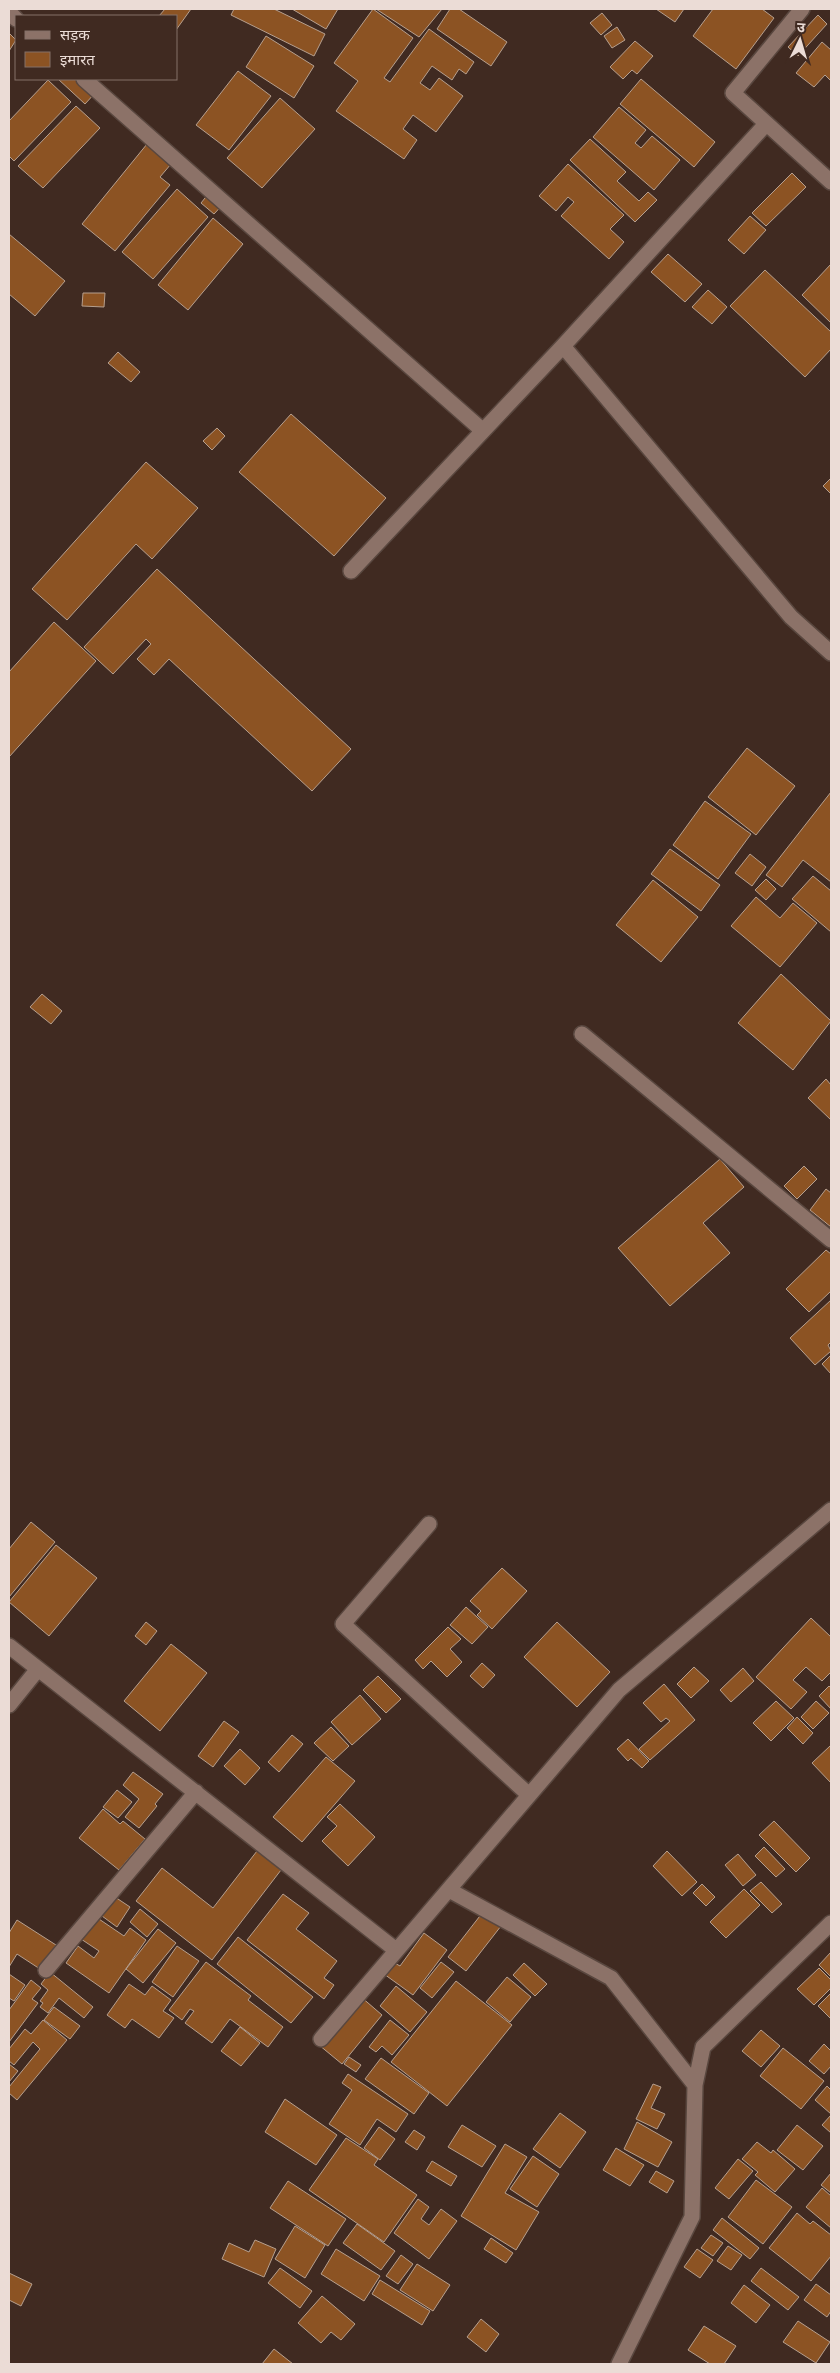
<svg xmlns="http://www.w3.org/2000/svg" width="840" height="2373" font-family="Karla,'Noto Sans Devanagari',sans-serif">
  <style>
    .building { fill: #8c5323; stroke: #b69f8e }
    .lines { fill: none; stroke-linecap: round; stroke-linejoin: round }
    .street-casing { stroke: #59473f; stroke-width: 18 }
    .street { stroke: #8c7268; stroke-width: 15 }
  </style>
  <rect width="100%" height="100%" fill="#402a21"/>
  <path class="building" d="M165 9H191L176 30V16H159Z
    M234 9H274L325 34 314 56 231 15Z
    M292 9H338L326 29Z
    M373 9 413 38 384 78 390 82 429 29 474 62 466 74 459 69 452 80 432 66 420 83 430 90 439 78 463 96 436 132 413 115 403 129 417 140 404 159 336 111 358 81 334 63Z
    M376 9H442L419 37Z
    M450 9H459L507 42 491 66 437 29Z
    M656 9H684L675 22Z
    M713 9H762L774 18 736 69 693 36Z
    M602 13 612 25 601 35 590 23Z
    M818 15 827 24 798 56 788 47Z
    M617 27 625 40 612 48 604 36Z
    M9 33 16 40 9 51Z
    M266 36 314 66 294 98 246 67Z
    M635 41 653 56 637 74 632 70 623 79 610 67Z
    M822 42 831 50V78L830 80 825 75 814 87 796 73Z
    M238 71 271 96 229 150 196 125Z
    M58 79H81L96 92 85 104Z
    M641 79 715 142 694 167 620 104Z
    M48 80 71 102 14 161 9 156V121Z
    M280 98 315 129 262 188 227 158Z
    M76 106 100 128 43 188 18 166Z
    M619 107 646 130 635 143 641 148 652 136 680 160 654 190 593 137Z
    M590 139 626 172 617 181 639 201 648 192 657 200 635 222 570 160Z
    M147 144 171 164 160 177 170 185 115 251 82 224Z
    M568 164 624 215 610 229 624 242 609 259 561 216 574 202 568 197 556 211 539 196Z
    M792 173 806 187 766 226 752 213Z
    M213 188 227 200 214 214 201 203Z
    M177 189 208 217 153 279 122 252Z
    M750 216 766 230 744 254 728 240Z
    M213 218 243 244 188 310 158 285Z
    M9 234 65 281 35 316 9 294Z
    M668 254 702 284 685 302 651 272Z
    M831 264V323L802 295Z
    M765 270 831 332V349L805 377 730 306Z
    M708 290 727 307 712 324 692 307Z
    M83 293H105L104 307 82 306Z
    M118 352 140 372 131 382 108 363Z
    M291 414 386 498 334 556 239 472Z
    M217 428 225 436 212 450 203 441Z
    M146 462 198 508 152 559 136 544 67 620 32 589Z
    M831 478V494L823 486Z
    M157 569 351 749 312 791 169 659 154 675 137 659 151 644 146 639 113 674 84 647Z
    M54 622 96 661 9 757V672Z
    M747 748 795 786 756 835 708 797Z
    M831 792V882L803 860 782 887 766 875Z
    M705 801 751 834 718 879 673 845Z
    M670 849 720 885 701 911 651 874Z
    M750 854 766 867 752 886 735 873Z
    M813 876 831 891V932L792 899Z
    M766 879 776 889 766 900 755 890Z
    M653 880 698 917 661 962 616 925Z
    M756 897 780 918 793 903 817 923 780 967 731 926Z
    M781 974 831 1021 793 1070 738 1023Z
    M42 994 62 1011 51 1024 30 1007Z
    M826 1079 831 1085V1120L808 1098Z
    M720 1159 744 1187 703 1223 730 1253 670 1306 618 1248Z
    M804 1166 817 1179 797 1199 784 1186Z
    M826 1189 831 1193V1227L810 1210Z
    M826 1250 831 1254V1291L809 1312 786 1289Z
    M831 1300V1342L828 1345 831 1351 815 1365 790 1338Z
    M831 1355V1374L822 1364Z
    M31 1522 55 1542 9 1597V1549Z
    M56 1545 97 1578 49 1636 9 1602Z
    M502 1568 527 1591 492 1629 477 1615 481 1611 470 1601Z
    M466 1607 488 1627 472 1644 450 1625Z
    M811 1618 831 1637V1672L822 1681 806 1667 793 1680 807 1692 791 1709 756 1677Z
    M146 1622 157 1631 146 1645 135 1636Z
    M557 1622 610 1672 577 1707 524 1657Z
    M448 1627 461 1639 450 1649 462 1662 447 1677 431 1661 423 1669 415 1660Z
    M171 1644 207 1673 160 1731 124 1701Z
    M482 1663 495 1675 483 1688 470 1676Z
    M694 1667 709 1681 691 1698 677 1684Z
    M743 1668 754 1681 731 1702 720 1690Z
    M378 1676 401 1699 386 1713 363 1690Z
    M664 1684 695 1720 650 1760 639 1749 670 1721 666 1718 661 1722 643 1703Z
    M829 1686 831 1688V1709L819 1696Z
    M360 1695 381 1719 352 1745 331 1722Z
    M776 1701 794 1718 771 1741 753 1723Z
    M816 1701 829 1713 813 1729 801 1717Z
    M797 1717 813 1733 803 1744 787 1728Z
    M224 1721 239 1732 213 1767 198 1756Z
    M331 1727 349 1746 333 1761 314 1743Z
    M292 1735 303 1744 279 1772 268 1762Z
    M628 1739 649 1761 642 1768 631 1758 628 1761 617 1749Z
    M830 1746 831 1747V1783L812 1763Z
    M240 1749 260 1768 245 1785 224 1766Z
    M326 1757 355 1781 302 1842 273 1817Z
    M133 1772 163 1794 155 1804 157 1806 139 1828 125 1817 139 1799 123 1785Z
    M117 1790 132 1802 118 1818 103 1807Z
    M340 1804 375 1837 348 1866 322 1841 337 1826 327 1817Z
    M103 1809 120 1824 123 1821 145 1839 119 1870 79 1838Z
    M774 1821 810 1858 796 1872 759 1835Z
    M764 1847 785 1869 776 1877 755 1856Z
    M257 1851 281 1870 212 1960 136 1901 162 1868 213 1908Z
    M667 1851 697 1882 682 1896 653 1866Z
    M738 1854 756 1875 743 1886 725 1865Z
    M761 1882 782 1904 772 1913 750 1891Z
    M702 1884 715 1897 706 1906 693 1893Z
    M744 1889 760 1905 726 1938 710 1922Z
    M283 1894 309 1913 296 1929 337 1961 324 1978 334 1985 324 1999 247 1940Z
    M115 1897 130 1907 117 1927 102 1916Z
    M140 1909 158 1924 147 1937 130 1922Z
    M483 1912 501 1926 466 1971 448 1957Z
    M96 1917 124 1936 130 1928 146 1940 109 1993 66 1963 78 1946 94 1958 99 1951 81 1939Z
    M17 1920 56 1945 40 1969 17 1954 9 1967V1933Z
    M158 1929 176 1943 143 1983 126 1969Z
    M424 1933 447 1950 413 1995 384 1974 393 1962 400 1966Z
    M238 1937 313 1997 291 2023 217 1964Z
    M177 1946 199 1961 173 1997 152 1982Z
    M831 1952V1977L819 1965Z
    M206 1962 251 1996 248 2000 283 2027 268 2047 230 2019 212 2043 185 2023 194 2011 190 2009 182 2020 169 2010Z
    M441 1962 454 1972 432 1998 420 1988Z
    M524 1963 547 1984 535 1996 513 1975Z
    M819 1968 831 1980V1988L814 2005 797 1989Z
    M50 1972 93 2007 84 2018 59 1998 48 2013 40 2007 43 2003 40 2001 48 1990 41 1984Z
    M9 1974 25 1985 14 2001 9 1998Z
    M507 1977 531 1997 510 2022 486 2002Z
    M31 1980 41 1988 32 1999 38 2003 9 2042V2010Z
    M456 1981 512 2025 447 2106 391 2062Z
    M129 1984 145 1995 152 1986 171 2000 163 2011 174 2018 159 2038 132 2019 125 2028 107 2015Z
    M396 1986 427 2012 410 2032 380 2006Z
    M831 1993V2019L818 2006Z
    M360 1996 382 2015 342 2064 319 2045Z
    M54 2007 80 2026 70 2039 44 2020Z
    M43 2020 67 2040 17 2100 9 2093V2087L40 2049 33 2042 14 2065 9 2061V2049L25 2029 31 2034Z
    M390 2020 409 2035 392 2055 382 2046 376 2052 369 2047Z
    M240 2027 260 2043 241 2066 221 2051Z
    M761 2030 780 2046 761 2067 742 2051Z
    M824 2044 831 2051V2066L824 2074 809 2061Z
    M783 2048 824 2081 801 2109 760 2076Z
    M349 2057 361 2065 356 2072 344 2064Z
    M381 2058 429 2093 414 2114 365 2079Z
    M9 2064 18 2071 9 2082Z
    M348 2074 408 2114 396 2132 377 2119 360 2145 329 2124 352 2090 342 2083Z
    M653 2084 661 2087 651 2108 665 2114 657 2129 636 2119Z
    M827 2086 831 2090V2114L815 2100Z
    M285 2099 337 2135 316 2165 265 2132Z
    M560 2113 586 2132 560 2168 533 2149Z
    M831 2115V2133L822 2125Z
    M637 2122 672 2142 658 2167 624 2149Z
    M462 2125 496 2146 482 2167 448 2147Z
    M797 2125 823 2146 803 2170 777 2150Z
    M379 2127 395 2139 380 2160 364 2148Z
    M414 2130 425 2137 417 2150 405 2142Z
    M346 2138 378 2159 374 2165 417 2195 384 2242 309 2190Z
    M757 2142 771 2153 773 2150 795 2169 775 2192 755 2175 758 2172 742 2159Z
    M505 2144 527 2157 505 2193 539 2212 516 2250 461 2216Z
    M616 2148 644 2165 630 2186 603 2170Z
    M533 2156 559 2174 537 2207 510 2189Z
    M738 2159 753 2171 729 2199 715 2188Z
    M432 2161 457 2176 451 2186 426 2171Z
    M656 2171 674 2181 667 2193 649 2182Z
    M831 2173V2193L821 2185Z
    M756 2180 792 2207 763 2244 728 2217Z
    M288 2181 346 2219 328 2246 270 2208Z
    M822 2188 831 2196V2228L806 2207Z
    M418 2199 429 2207 421 2219 429 2225 441 2209 457 2221 429 2259 394 2233Z
    M797 2213 810 2224 813 2221 831 2235V2256L811 2281 769 2248Z
    M722 2218 759 2248 750 2259 713 2230Z
    M357 2224 395 2251 381 2270 343 2243Z
    M295 2226 325 2245 305 2278 275 2259Z
    M711 2235 723 2243 713 2256 701 2248Z
    M491 2238 513 2253 506 2263 484 2249Z
    M255 2240 276 2249 264 2277 222 2259 229 2243 249 2252Z
    M728 2246 742 2255 731 2270 717 2261Z
    M336 2249 380 2276 364 2301 321 2274Z
    M697 2249 713 2260 700 2278 684 2267Z
    M401 2255 413 2264 398 2284 386 2276Z
    M417 2264 450 2285 433 2311 400 2290Z
    M280 2268 312 2291 300 2308 268 2283Z
    M761 2268 799 2297 788 2310 751 2281Z
    M9 2273 32 2284 21 2306 9 2300Z
    M380 2280 430 2311 422 2325 372 2294Z
    M816 2284 831 2295V2311L827 2317 804 2300Z
    M744 2285 770 2305 756 2323 731 2303Z
    M322 2296 355 2324 341 2340 331 2332 321 2343 298 2323Z
    M481 2319 499 2334 486 2352 467 2337Z
    M798 2321 830 2342 816 2363 783 2342Z
    M704 2326 736 2346 724 2364H710L688 2350Z
    M274 2349 293 2364H262Z"/>
  <g class="lines">
    <defs>
      <path id="street" d="M802 9 733 93 831 182
        M9 12 16 19
        M84 79 482 430
        M563 346 791 617 831 653
        M351 571 563 346 766 124
        M582 1034 831 1240
        M429 1524 343 1624 529 1795
        M9 1646 396 1950
        M9 1705 38 1669
        M449 1890 611 1978 695 2085
        M46 1970 196 1792
        M321 2039 619 1690 831 1510
        M619 2364 692 2217 695 2085 703 2047 831 1923"/>
    </defs>
    <use href="#street" class="street-casing"/>
    <use href="#street" class="street"/>
  </g>
  <rect width="840" height="2373" fill="none" stroke="#ebdcd6" stroke-width="20"/>
  <rect x="15" y="15" width="162" height="65" fill="#402a21" stroke="#847169"/>
  <rect x="25" y="31" width="25" height="8" fill="#8c7268" stroke="#847169"/>
  <text x="60" y="40" font-size="15" fill="#ebdcd6">सड़क</text>
  <rect x="25" y="52" width="25" height="15" fill="#8c5323" stroke="#847169"/>
  <text x="60" y="65" font-size="15" fill="#ebdcd6">इमारत</text>
  <g transform="translate(800 40) rotate(5)" stroke="#402a21" stroke-width="4" paint-order="stroke">
  <path d="M0-4L9 19L0 12L-9 19Z" fill="#ebdcd6"/>
  <text y="-8" font-size="14" font-weight="bold" text-anchor="middle" fill="#ebdcd6">उ</text>
  </g>
</svg>
